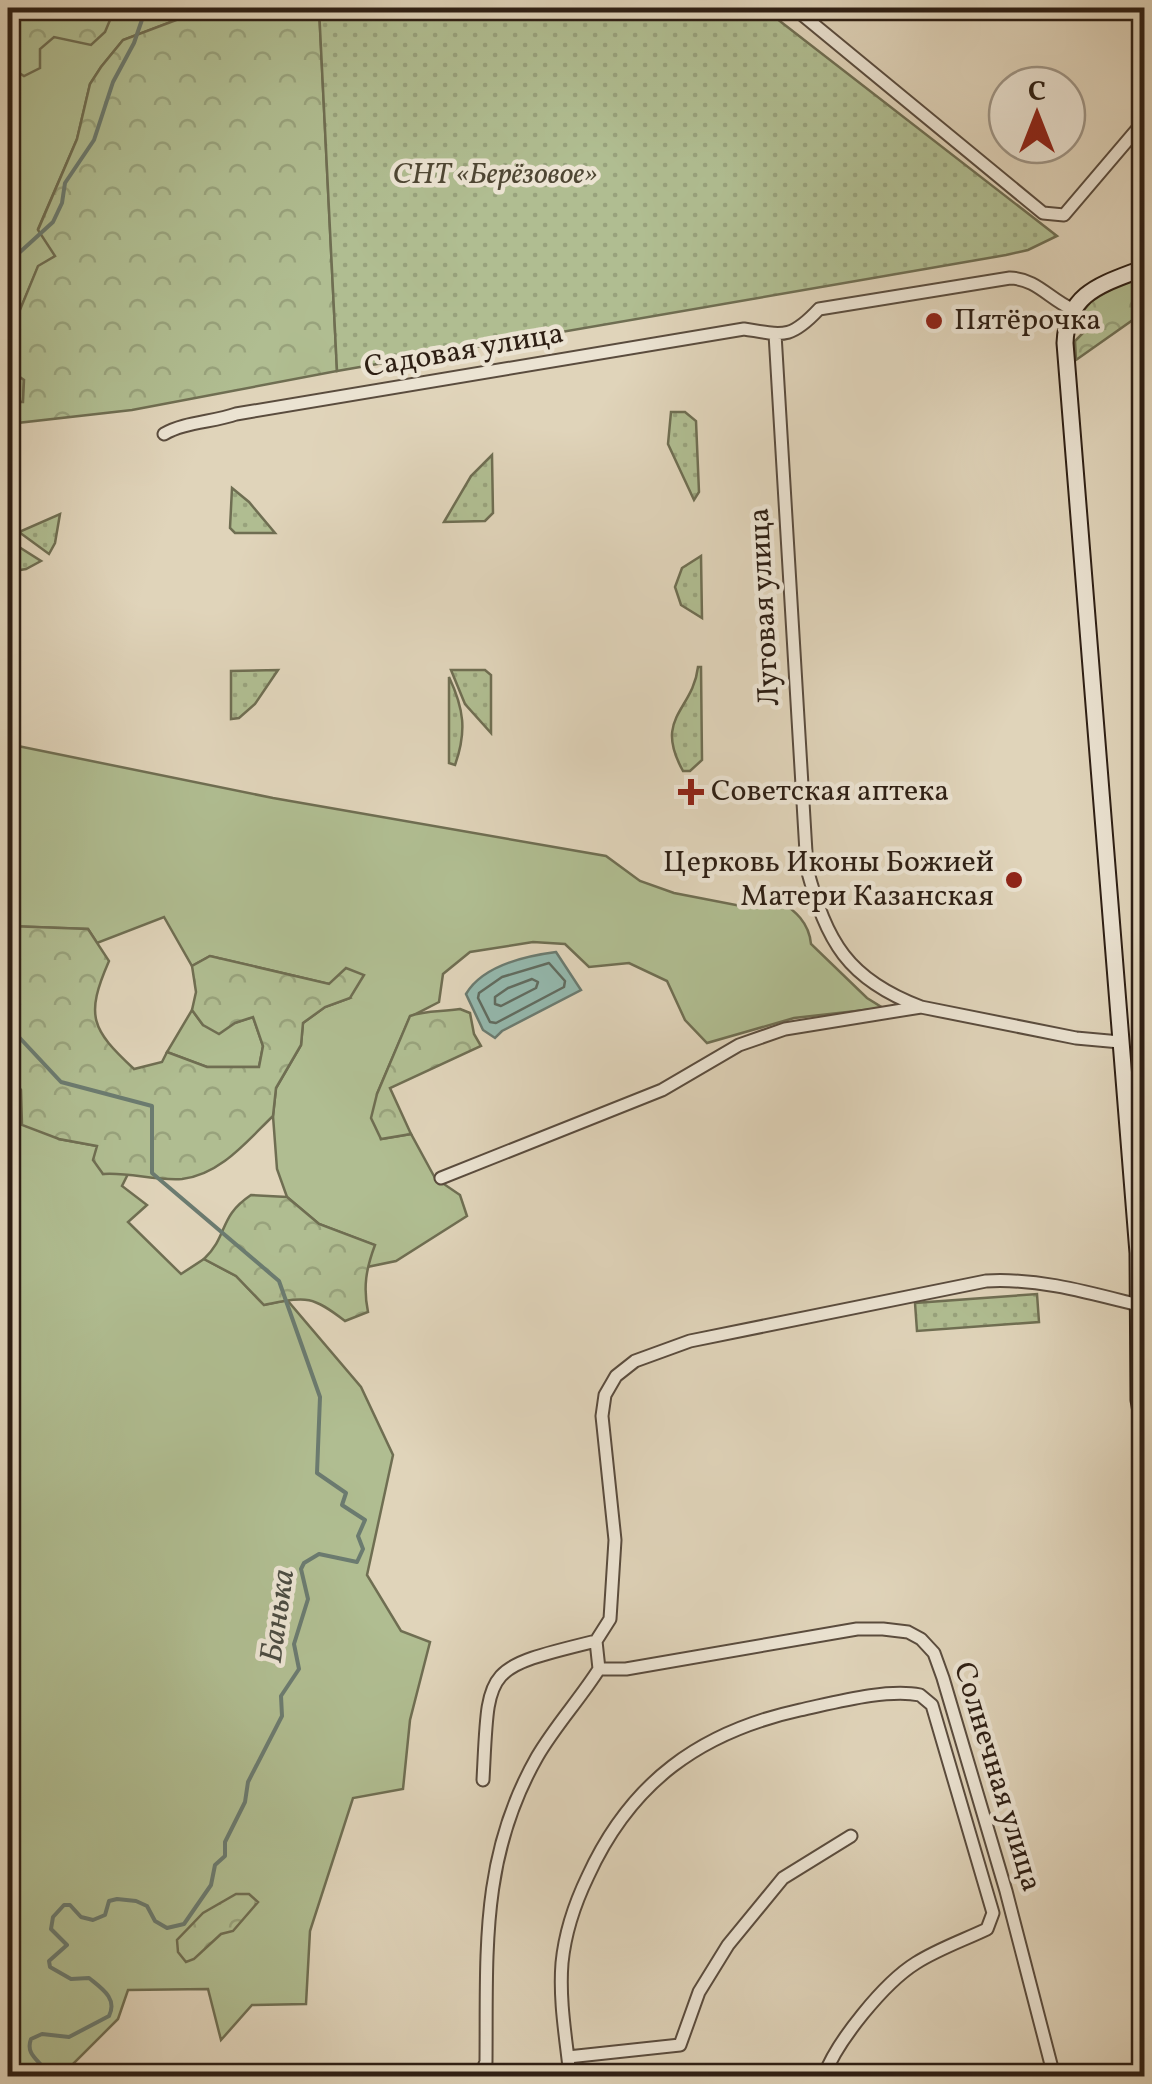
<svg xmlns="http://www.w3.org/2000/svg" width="1152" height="2084" font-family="Vollkorn,serif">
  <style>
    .grass { fill: #b0bd91; stroke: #6f6e52; stroke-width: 2.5 }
    .forest { fill: url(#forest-crowns); stroke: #6f6e52; stroke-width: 2.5 }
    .park { fill: url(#park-dots); stroke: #6f6e52; stroke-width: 2.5 }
    .water { fill: #94b8ad; stroke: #6b7b70; stroke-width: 2.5 }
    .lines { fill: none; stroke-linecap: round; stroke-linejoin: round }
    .shore { stroke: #616c60; stroke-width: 2.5 }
    .stream { stroke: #6b7b70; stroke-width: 4 }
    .street-casing { stroke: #5a4c3e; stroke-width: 15 }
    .secondary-casing { stroke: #2e1f14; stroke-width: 19 }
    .street { stroke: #ebe3d2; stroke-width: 11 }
    .secondary { stroke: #ebe3d2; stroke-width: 15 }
    .poi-dot { fill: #8f2418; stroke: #ebe3d2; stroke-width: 4 }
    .labels { text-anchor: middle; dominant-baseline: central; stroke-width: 9; stroke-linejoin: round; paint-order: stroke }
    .park-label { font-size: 30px; font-style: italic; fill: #4e4633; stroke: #ebe3d2 }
    .poi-label { font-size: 30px; fill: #2e1f14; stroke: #ebe3d2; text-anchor: start }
    .street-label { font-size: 30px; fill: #2e1f14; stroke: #ebe3d2 }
    .water-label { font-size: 32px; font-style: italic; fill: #4d4d42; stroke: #ebe3d2 }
  </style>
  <defs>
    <pattern id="forest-crowns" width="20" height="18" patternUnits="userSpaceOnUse" patternTransform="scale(2.5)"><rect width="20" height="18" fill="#b0bd91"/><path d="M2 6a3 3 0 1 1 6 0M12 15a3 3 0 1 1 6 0" fill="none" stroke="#98a27c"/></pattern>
    <pattern id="park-dots" width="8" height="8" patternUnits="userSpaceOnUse" patternTransform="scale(2.5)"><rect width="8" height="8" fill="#b0bd91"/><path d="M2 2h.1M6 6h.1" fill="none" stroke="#98a27c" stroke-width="1.8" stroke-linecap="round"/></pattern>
  </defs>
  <rect width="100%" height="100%" fill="#e0d4ba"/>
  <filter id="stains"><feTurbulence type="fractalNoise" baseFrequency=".002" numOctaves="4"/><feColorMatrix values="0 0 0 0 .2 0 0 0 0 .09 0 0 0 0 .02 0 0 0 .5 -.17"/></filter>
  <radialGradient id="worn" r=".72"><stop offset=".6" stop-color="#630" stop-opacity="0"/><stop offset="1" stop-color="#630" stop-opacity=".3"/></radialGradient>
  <path class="grass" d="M115 8H208L123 40 101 67 90 84 77 139 38 229 56 256 38 267 8 339V61L9 66 54 37 113 14Z
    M8 369 24 379 23 402H8Z
    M8 744 273 798 606 856 640 881 674 893 741 906 778 899C795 911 809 922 811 944L867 998 883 1008 794 1018 707 1043 685 1020 667 981 629 963 589 967 565 944 533 942 470 952 443 974 439 1002 410 1017 377 1094 381 1139 411 1134 435 1178 460 1195 467 1216 396 1261 367 1267 374 1245 319 1224 287 1197 277 1169 273 1116 276 1088 301 1045 303 1023 325 1007 350 998 329 984 210 956 192 966 164 917 97 943 88 929 8 926Z
    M192 1010 203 1025 234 1023 253 1017 263 1046 259 1067H207L167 1052Z
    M8 1072 59 1139 97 1146 103 1174 129 1172 122 1186 147 1205 128 1222 181 1274 204 1259 236 1276 264 1305 287 1300 361 1387 393 1455 367 1575 401 1631 430 1642 410 1720 403 1789 353 1798 310 1931 306 2004 252 2005 221 2040 208 1989 128 1990 118 2019 61 2076H8Z"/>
  <path class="forest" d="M8 8H115L105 32 91 45 54 37 40 49V68L24 76 8 66Z
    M208 8H319L337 371 132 410 8 424V402H23L24 380 8 369V339L38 266 55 256 38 230 77 139 90 84 101 67 123 40Z
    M1144 276V312L1076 360 1075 341 1085 331 1081 316C1092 291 1120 284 1144 276Z
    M8 926 88 929 109 961C85 1016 91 1029 134 1069L162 1062 167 1052 207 1067H259L263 1046 253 1017 235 1023 219 1034 203 1025 192 1010 196 992 192 966 210 956 329 984 346 968 364 975 350 998 325 1007 303 1023 301 1045 276 1088 273 1116C247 1141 220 1175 182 1179 155 1181 130 1172 103 1174L93 1160 97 1146 59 1139 22 1125 21 1090 8 1072Z
    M460 1009 470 1013 474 1034 481 1046 390 1088 411 1134 381 1139 371 1118 377 1094 410 1016C426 1010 442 1012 460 1009Z
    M251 1195 287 1197 319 1224 375 1245C366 1269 363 1287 368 1312L345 1321C310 1294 306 1297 264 1305L236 1276 204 1259C229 1235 218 1217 251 1195Z
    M236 1894H249L258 1902 233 1931 221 1934 194 1959 186 1962 178 1952 177 1940 203 1913Z"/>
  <path class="park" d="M319 8H763L1057 236 1028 250 1006 255 337 371Z
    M671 412H685L696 421 699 492 694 500 668 444Z
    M492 455 493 513 485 521 444 522 471 476Z
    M232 488 249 502 275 533H235L230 528Z
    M60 514 55 543 49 554 19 532Z
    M8 540 41 561 26 569 8 572Z
    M701 556 702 618 681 605 675 587 682 568Z
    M698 667H701L702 760 690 771H683C653 717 693 711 698 667Z
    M278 670 255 704 239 718 231 719V671Z
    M451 670H485L491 675V733L465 704Z
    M449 677C464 709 467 731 455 765L449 763Z
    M1037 1294 1039 1322 917 1331 915 1303Z"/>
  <path class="water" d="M556 952 581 990 502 1031 495 1038 483 1030 466 994C483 965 525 956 556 952Z"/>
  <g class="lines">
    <path class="shore" d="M549 963 565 981 564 987 496 1023 490 1022 478 998 479 993 502 977Z
      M532 979 538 982 536 988 501 1006 495 1004V997L508 988Z"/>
    <path class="stream" d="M8 263 53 222 62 203 65 183 94 140 113 82 134 43 146 8
      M8 1029 17 1035 61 1082 152 1106V1173L279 1281 320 1397 317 1473 346 1493 342 1505 365 1520 358 1536 363 1549 357 1562 319 1554 304 1563 301 1569 308 1599 294 1644 299 1669 281 1696 282 1716 248 1782 245 1802 225 1842V1856L215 1865 211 1885 184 1924 167 1928 155 1921 147 1906 136 1901 117 1899 109 1901 105 1915 93 1920 81 1917 70 1905H64L53 1917 51 1929 67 1945 49 1961 50 1967 71 1979 89 1978C101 1988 118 1998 109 2016L69 2037 42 2034 31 2039C26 2052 35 2058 43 2067L40 2076"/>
    <defs>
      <path id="street" d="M794 8 1043 213 1064 215 1144 121
        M775 334 807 869C827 942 847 979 921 1007
        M164 434C184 422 214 422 236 414L744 329C783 335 790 340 819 309L1010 278C1037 279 1049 299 1072 309
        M441 1178 662 1090 739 1045 785 1029 921 1007 1076 1038 1120 1042
        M599 1669H626L857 1629H883L908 1632 921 1639 934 1653 943 1678 1006 1891 1054 2076
        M483 1780C489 1666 482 1669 596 1641L610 1619 615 1540 602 1416 605 1395 616 1376 635 1361 690 1341 986 1281C1039 1278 1087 1292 1138 1305
        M568 2057 680 2045 699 1992 728 1945 783 1878 851 1836
        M480 2076 486 2062C487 1951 480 1857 537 1757 555 1726 580 1699 599 1669L596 1641
        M570 2076C566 2038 559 2001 562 1963 565 1932 575 1903 588 1876 631 1782 700 1732 800 1710 833 1703 887 1688 920 1695L932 1705 993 1913 987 1929C964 1940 938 1949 916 1963 884 1983 837 2041 824 2076"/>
      <path id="secondary" d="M1144 268C1103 284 1067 292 1065 343L1138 1253 1139 1400 1144 1430"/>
    </defs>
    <use href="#street" class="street-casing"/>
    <use href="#secondary" class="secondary-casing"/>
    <use href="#street" class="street"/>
    <use href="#secondary" class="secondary"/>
  </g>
  <g class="poi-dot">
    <circle cx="934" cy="321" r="10"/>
    <path d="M686 777h10v10h10v10h-10v10h-10v-10h-10v-10h10z"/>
    <circle cx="1014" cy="880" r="10"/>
  </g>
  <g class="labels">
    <g class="park-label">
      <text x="495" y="175">СНТ «Берёзовое»</text>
    </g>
    <g class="poi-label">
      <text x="954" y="321">Пятёрочка</text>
      <text x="711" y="792">Советская аптека</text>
      <text x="994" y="863" text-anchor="end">Церковь Иконы Божией<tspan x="994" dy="34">Матери Казанская</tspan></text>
    </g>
    <g class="street-label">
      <text transform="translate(464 351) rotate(-10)">Садовая улица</text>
      <text transform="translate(765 607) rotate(-93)">Луговая улица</text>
      <text transform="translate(997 1777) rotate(73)">Солнечная улица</text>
    </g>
    <g class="water-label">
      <text transform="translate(279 1616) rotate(-82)">Банька</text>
    </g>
  </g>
  <rect width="1152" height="2084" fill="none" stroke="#e0d4ba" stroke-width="40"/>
  <rect x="10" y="10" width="1132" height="2064" fill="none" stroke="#2e1f14" stroke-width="5"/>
  <rect x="20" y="20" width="1112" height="2044" fill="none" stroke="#2e1f14" stroke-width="2.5"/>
  <g transform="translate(1037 115)"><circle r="48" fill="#ebe3d2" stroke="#9f9586" stroke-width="2.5"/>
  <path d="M0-8L18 38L0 25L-18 38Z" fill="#8f2418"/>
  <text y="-15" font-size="28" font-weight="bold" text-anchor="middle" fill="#2e1f14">С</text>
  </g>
  <rect width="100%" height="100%" filter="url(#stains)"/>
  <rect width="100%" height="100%" fill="url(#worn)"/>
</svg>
